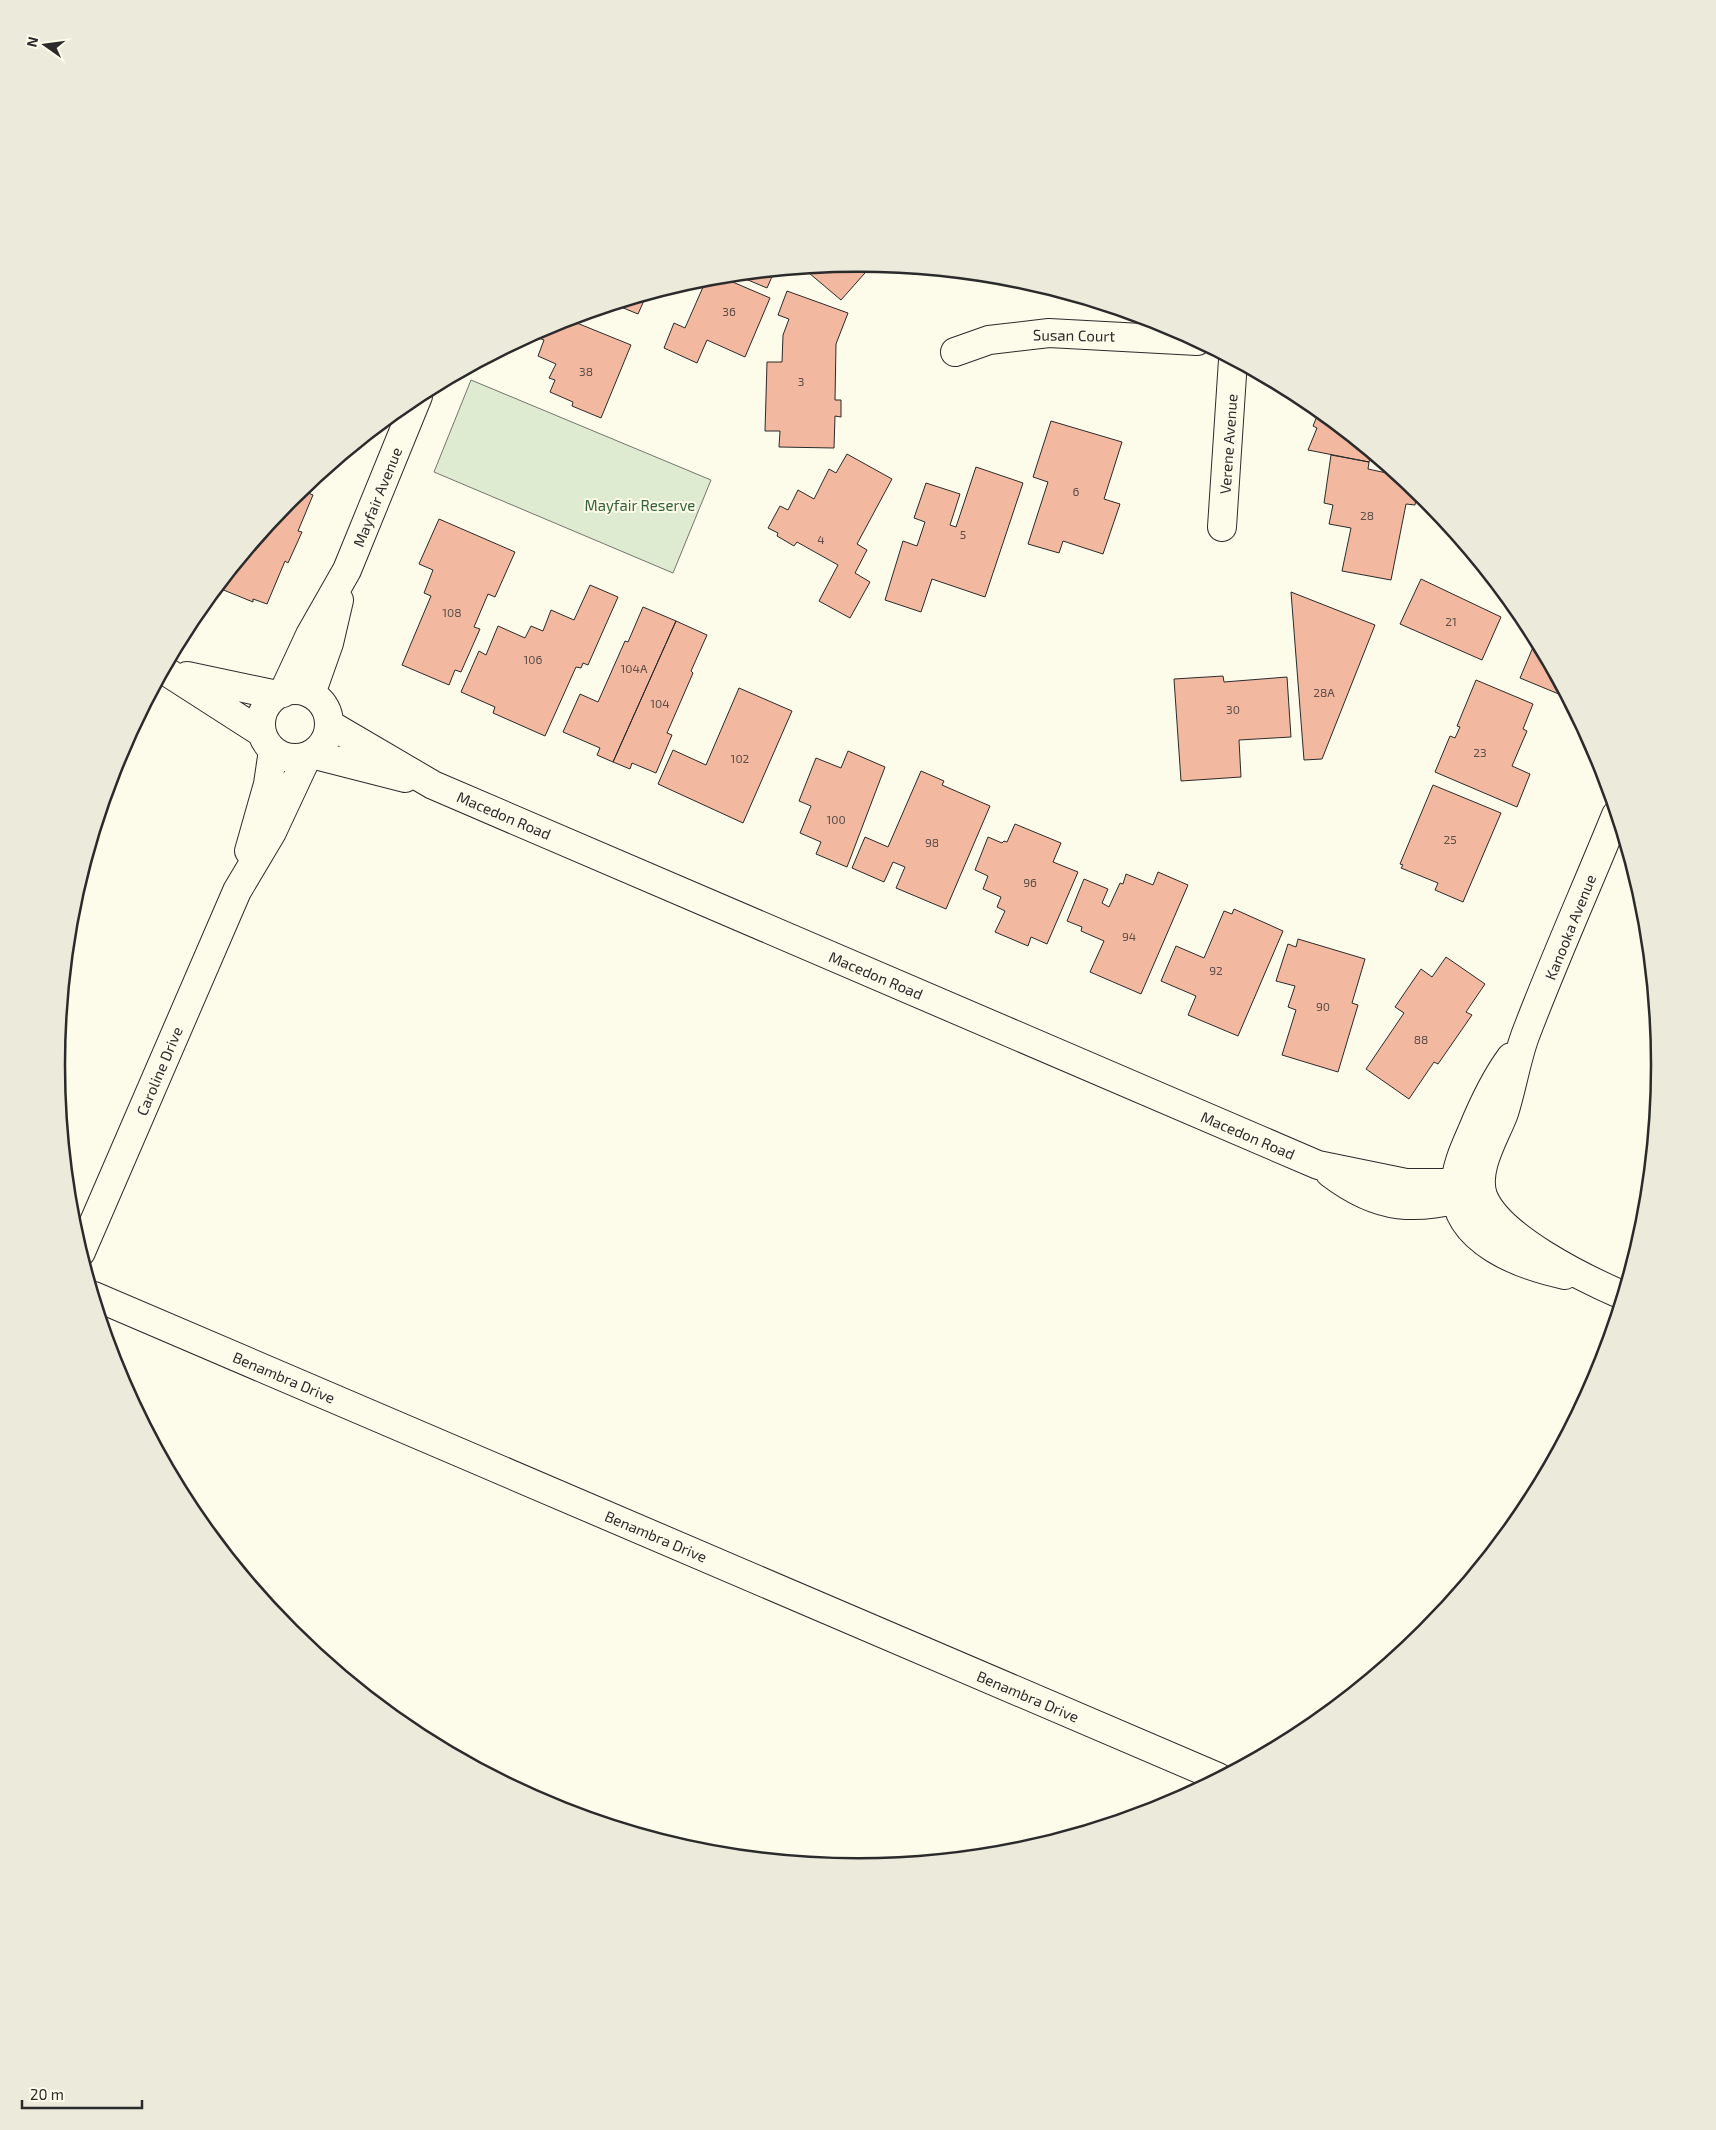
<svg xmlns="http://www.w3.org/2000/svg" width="1716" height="2130" font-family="'Exo 2',sans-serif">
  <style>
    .green { fill: #deebd1; stroke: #74746e }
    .building { fill: #f2b8a0; stroke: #2b2b2b }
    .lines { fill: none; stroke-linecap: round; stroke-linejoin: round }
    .street-casing { stroke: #2b2b2b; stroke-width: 30 }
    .street { stroke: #fdfbea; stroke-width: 28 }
    .labels { text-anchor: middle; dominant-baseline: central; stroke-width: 4; stroke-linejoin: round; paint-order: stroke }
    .number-label { font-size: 12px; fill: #5d4e48 }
    .street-label { font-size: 15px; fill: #2b2b2b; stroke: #fdfbea }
    .park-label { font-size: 15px; fill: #34623c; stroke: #fdfbea }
    .rim { fill: none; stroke: #2b2b2b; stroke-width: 2.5 }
  </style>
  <rect width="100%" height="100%" fill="#fdfbea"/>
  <path class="green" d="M471 380 711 480 673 573 434 472Z"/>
  <path class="building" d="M858 263 872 265 841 300 809 273 813 268Z
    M774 272 767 288 736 275Z
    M721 277 770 298 745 357 707 340 697 363 664 348 674 323 685 328 707 278Z
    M787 291 848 313 836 344 835 400H841V417L835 416 834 448 779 447 780 431H765L767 362H782L783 335 789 319 778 315Z
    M646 296 638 314 616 305Z
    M567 319 631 345 601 418 572 406 573 402 550 392 555 380 549 378 556 364 538 356 544 340 536 337 539 331Z
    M1319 411 1372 455 1369 462 1308 450 1317 428 1313 426Z
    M1051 421 1122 442 1104 499 1120 504 1103 554 1063 541 1059 553 1028 544 1048 482 1033 477Z
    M847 454 892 479 857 544 867 550 855 573 870 582 850 618 819 601 838 565 797 542 794 546 777 536 778 533 768 528 780 506 788 510 798 490 814 499 829 469 836 473Z
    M1331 455 1369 462 1368 469 1396 475 1417 492 1415 505 1406 504 1391 580 1342 571 1351 528 1329 524 1333 505 1324 503Z
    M976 467 1023 483 985 597 932 579 921 612 885 600 903 541 917 546 925 522 914 518 926 483 960 494 950 525 956 527Z
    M301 490 313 495 298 531 302 532 288 563 285 561 267 604 253 599V602L221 589 222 585 220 584 291 498Z
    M439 519 515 552 495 597 488 594 474 627 480 629 461 672 455 670 449 685 402 665 431 596 424 593 433 570 419 564Z
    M1421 579 1501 617 1482 660 1400 624Z
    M590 585 618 597 588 665 583 663 581 668 576 667 545 736 493 713 495 707 461 692 479 651 486 655 498 626 525 638 531 626 543 631 551 610 574 620Z
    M1291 592 1375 625 1322 759 1304 760Z
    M643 607 676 621 613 762 597 755 600 748 563 732 580 694 598 702 625 641 628 642Z
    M676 621 707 635 691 671 693 673 667 733 672 735 656 773 632 763 630 769 613 762Z
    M1536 640 1566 697 1520 678Z
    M1223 676 1224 682 1287 677 1291 737 1239 740 1241 777 1181 781 1174 679Z
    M1476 680 1533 704 1523 729 1527 731 1512 766 1530 774 1517 807 1435 772 1450 736 1455 738 1460 727 1457 726Z
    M739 688 792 711 743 823 658 784 673 750 706 765Z
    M848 751 885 767 847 867 816 854 821 842 800 833 811 806 799 801 816 758 841 768Z
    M921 771 944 781 942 785 990 806 946 909 896 888 905 867 893 862 884 882 852 868 865 837 888 847Z
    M1433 785 1501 813 1463 902 1435 890 1438 883 1401 868 1403 865 1400 864Z
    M1015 824 1061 843 1053 862 1078 872 1047 944 1031 937 1028 946 995 932 1005 911 997 907 1001 897 983 889 988 876 975 870 988 837 1002 843 1004 841 1007 842Z
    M1158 872 1188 885 1141 994 1090 972 1104 941 1081 931 1082 927 1067 921 1084 879 1108 889 1102 903 1109 907 1120 883 1123 884 1126 874 1153 885Z
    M1234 909 1283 931 1238 1036 1188 1015 1196 996 1161 981 1176 946 1204 958 1224 911 1232 914Z
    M1298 939 1365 959 1352 1003 1358 1005 1338 1072 1282 1055 1296 1010 1288 1007 1295 986 1276 981 1288 944 1296 947Z
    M1446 957 1485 984 1466 1012 1472 1015 1438 1064 1434 1062 1409 1099 1366 1069 1404 1013 1395 1007 1421 969 1432 977Z"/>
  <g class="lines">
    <defs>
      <path id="street" d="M955 352 989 340 1049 333 1197 341
        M1222 527 1233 360
        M164 670 262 733
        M187 676 277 695
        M261 724a34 34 0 1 1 68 0a34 34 0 1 1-68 0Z
        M283 693 310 635 347 570 418 396
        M311 694 329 643 339 600
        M329 724 433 785 1318 1165 1406 1183H1451L1482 1193
        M311 754 405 778
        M1616 815C1586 889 1553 962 1525 1036 1516 1061 1512 1088 1504 1113 1495 1137 1474 1169 1483 1196 1499 1237 1583 1278 1622 1295
        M249 851 268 784 273 750
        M1511 1057C1494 1080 1483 1104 1472 1131 1464 1149 1455 1169 1455 1189 1456 1243 1523 1266 1565 1275
        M1330 1173C1380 1211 1415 1211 1475 1195
        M81 1252 237 891 272 832 307 757
        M94 1296 1218 1777"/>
    </defs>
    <use href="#street" class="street-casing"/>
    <use href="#street" class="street"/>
  </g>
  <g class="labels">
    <g class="number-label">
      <text x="729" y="311">36</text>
      <text x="586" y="371">38</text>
      <text x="801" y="381">3</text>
      <text x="1076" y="491">6</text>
      <text x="1367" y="515">28</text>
      <text x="963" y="534">5</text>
      <text x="821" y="539">4</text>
      <text x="452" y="612">108</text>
      <text x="1451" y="621">21</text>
      <text x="533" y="659">106</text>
      <text x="634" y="668">104A</text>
      <text x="1324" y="692">28A</text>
      <text x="660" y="703">104</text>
      <text x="1233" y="709">30</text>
      <text x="1480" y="752">23</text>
      <text x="740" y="758">102</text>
      <text x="836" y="819">100</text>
      <text x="1450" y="839">25</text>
      <text x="932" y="842">98</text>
      <text x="1030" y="882">96</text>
      <text x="1129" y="936">94</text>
      <text x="1216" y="970">92</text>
      <text x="1323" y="1006">90</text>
      <text x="1421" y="1039">88</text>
    </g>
    <g class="street-label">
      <text transform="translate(1074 335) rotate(1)">Susan Court</text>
      <text transform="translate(1228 444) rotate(-86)">Verene Avenue</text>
      <text transform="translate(377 497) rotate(-68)">Mayfair Avenue</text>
      <text transform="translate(504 815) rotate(23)">Macedon Road</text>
      <text transform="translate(1570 927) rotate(-68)">Kanooka Avenue</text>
      <text transform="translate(876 975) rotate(23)">Macedon Road</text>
      <text transform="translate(159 1071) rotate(-67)">Caroline Drive</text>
      <text transform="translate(1248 1135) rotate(23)">Macedon Road</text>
      <text transform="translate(284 1377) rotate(23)">Benambra Drive</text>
      <text transform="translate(656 1536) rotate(23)">Benambra Drive</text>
      <text transform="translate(1028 1696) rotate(23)">Benambra Drive</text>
    </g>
    <g class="park-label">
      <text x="640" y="505">Mayfair Reserve</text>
    </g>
  </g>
  <path d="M0 0H1716V2130H0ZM65 1065a793 793 0 1 1 1586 0a793 793 0 1 1-1586 0Z" fill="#eceadb" fill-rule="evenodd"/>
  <path class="rim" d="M65 1065a793 793 0 1 1 1586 0a793 793 0 1 1-1586 0Z"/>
  <g transform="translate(45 45) rotate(284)" stroke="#fdfbea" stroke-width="4" paint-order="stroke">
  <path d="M0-4L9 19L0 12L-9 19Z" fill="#2b2b2b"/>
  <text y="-8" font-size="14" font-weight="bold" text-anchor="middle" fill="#2b2b2b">N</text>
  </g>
  <path d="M22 2100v8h120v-8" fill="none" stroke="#2b2b2b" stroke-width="2.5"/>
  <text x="30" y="2100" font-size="15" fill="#2b2b2b" stroke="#fdfbea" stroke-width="4" paint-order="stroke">20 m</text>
</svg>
